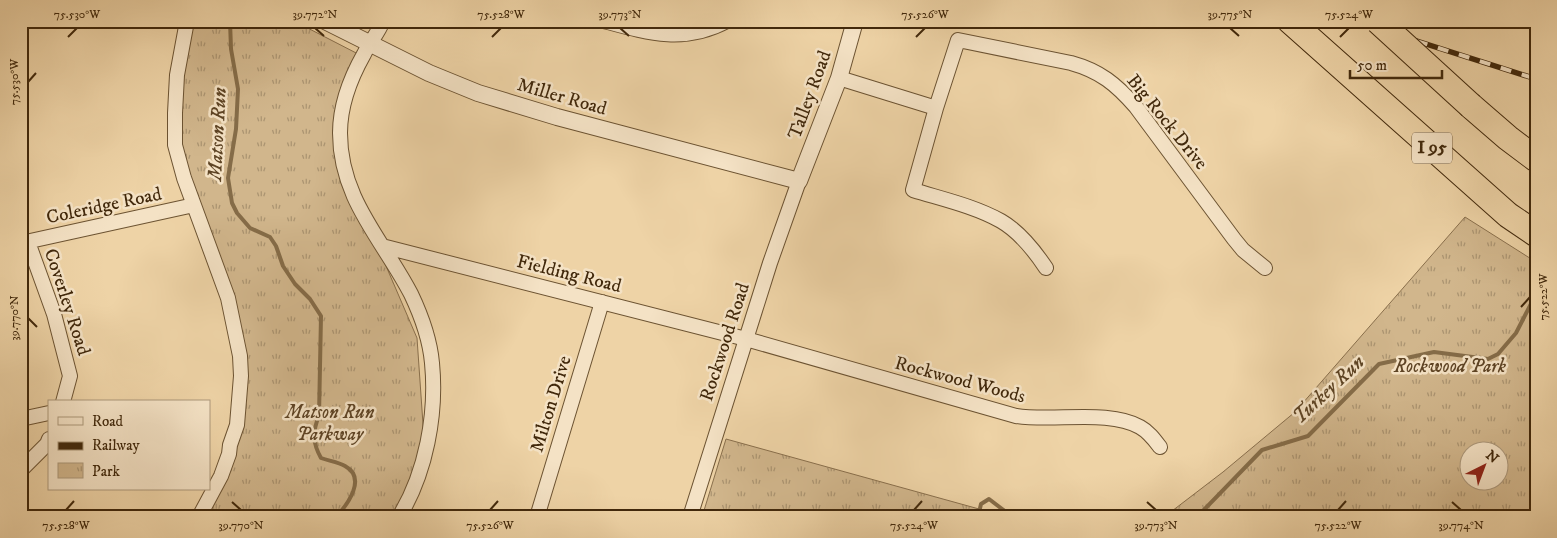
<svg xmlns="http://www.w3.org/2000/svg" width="1557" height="538" font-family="'IM FELL DW Pica',serif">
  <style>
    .park { fill: url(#park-tufts); stroke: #896f4c; fill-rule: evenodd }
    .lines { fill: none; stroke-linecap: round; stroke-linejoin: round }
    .stream { stroke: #856c48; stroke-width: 4 }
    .service-casing { stroke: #6c5332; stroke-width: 9 }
    .minor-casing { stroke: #6c5332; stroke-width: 16 }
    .tertiary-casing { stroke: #6c5332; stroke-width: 18 }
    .motorway-casing { stroke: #41280b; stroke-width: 27 }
    .service { stroke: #f4e2c5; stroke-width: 7 }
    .minor { stroke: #f4e2c5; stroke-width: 14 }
    .tertiary { stroke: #f4e2c5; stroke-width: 16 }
    .motorway { stroke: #eed3a6; stroke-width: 25 }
    .rail-casing { stroke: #41280b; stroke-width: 5.5 }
    .rail { stroke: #f4e2c5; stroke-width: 4; stroke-dasharray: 11; stroke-linecap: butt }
    .motorway-bridge-casing { stroke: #41280b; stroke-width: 27; stroke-linecap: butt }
    .motorway-bridge { stroke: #eed3a6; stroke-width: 25 }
    .ticks { fill: none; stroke: #41280b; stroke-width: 2 }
    .labels { text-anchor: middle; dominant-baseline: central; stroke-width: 5; stroke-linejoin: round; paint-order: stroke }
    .shield { fill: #f4e2c5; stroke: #776043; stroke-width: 1 }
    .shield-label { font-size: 18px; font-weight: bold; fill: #41280b }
    .street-label { font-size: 19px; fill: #41280b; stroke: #f4e2c5 }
    .park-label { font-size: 19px; font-style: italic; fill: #5e4425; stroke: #f4e2c5 }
    .water-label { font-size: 20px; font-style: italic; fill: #5e4424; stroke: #f4e2c5 }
    .neatline { fill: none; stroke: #41280b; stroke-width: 2 }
    .ticks-label { font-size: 12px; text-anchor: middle; fill: #41280b }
  </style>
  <defs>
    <pattern id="park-tufts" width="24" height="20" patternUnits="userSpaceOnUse" patternTransform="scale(1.25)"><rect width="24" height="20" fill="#d1b68c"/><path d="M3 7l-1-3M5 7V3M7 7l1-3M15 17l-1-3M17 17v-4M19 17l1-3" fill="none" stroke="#ab9471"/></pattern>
  </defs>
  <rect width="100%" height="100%" fill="#eed3a6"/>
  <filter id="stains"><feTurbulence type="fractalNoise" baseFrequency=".004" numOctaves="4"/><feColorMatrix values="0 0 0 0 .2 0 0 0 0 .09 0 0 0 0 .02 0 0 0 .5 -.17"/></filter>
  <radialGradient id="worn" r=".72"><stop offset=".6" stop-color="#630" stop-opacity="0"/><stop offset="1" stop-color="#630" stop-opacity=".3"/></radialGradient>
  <path class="park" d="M188 21H294L362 56 345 100 343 166 417 338 425 453 399 517H197L229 454 240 356 175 145Z
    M1465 217 1536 262V517H1146L1172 511 1223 472 1295 412ZM1470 450H1500V480H1470Z
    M726 439 1008 517H702Z"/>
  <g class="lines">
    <path class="stream" d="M230 21 231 49 238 89 236 129 228 178 232 203 237 213 250 228 270 237 276 246 283 266 295 284 310 299 321 316 319 416C312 432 313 444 321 458 329 461 338 462 345 466 367 478 348 504 336 517
      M978 517 981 504 989 499 1006 512 1046 515 1049 517
      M1197 517 1262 450 1308 436 1379 364 1434 352 1488 359 1498 354 1516 333 1536 294"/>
    <defs>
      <path id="service" d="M660 21 661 34
        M21 122 23 139 21 140"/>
      <path id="minor" d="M187 21 177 75 175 113V145L184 178 228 298 240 356 241 376 237 425 230 445 229 454 221 476 199 517
        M383 21C378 33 370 42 364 54 351 77 340 106 340 133 340 199 383 240 411 294 421 315 430 340 432 363 437 414 426 473 399 517
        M604 21C648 33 684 44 727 21
        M839 78 936 108
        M28 242 54 314 70 376 63 402
        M21 243 194 205
        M382 246 746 339 1016 416C1053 422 1109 409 1140 427 1149 432 1154 439 1160 447
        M1046 268C1034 250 1020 232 1001 221 974 206 942 199 913 190L936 108 958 40 1071 63C1100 71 1116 84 1136 107L1234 239 1243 250 1265 268
        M21 419 49 413
        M21 470 47 444 49 439
        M537 517 602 302
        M690 517 770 263 799 181"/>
      <path id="tertiary" d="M325 21 429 73 478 93 557 117 799 181 839 78 855 21"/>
      <path id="motorway" d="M1290 21 1508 215 1536 234
        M1471 106 1508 138 1536 159"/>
    </defs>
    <use href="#service" class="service-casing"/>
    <use href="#minor" class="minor-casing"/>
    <use href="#tertiary" class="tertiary-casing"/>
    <use href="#motorway" class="motorway-casing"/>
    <use href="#service" class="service"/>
    <use href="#minor" class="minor"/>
    <use href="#tertiary" class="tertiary"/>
    <use href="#motorway" class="motorway"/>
    <defs>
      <path id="rail" d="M1354 21 1536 79"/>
    </defs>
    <use href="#rail" class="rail-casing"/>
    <use href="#rail" class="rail"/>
    <defs>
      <path id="motorway-bridge" d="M1378 21 1471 106"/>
    </defs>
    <use href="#motorway-bridge" class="motorway-bridge-casing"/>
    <use href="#motorway-bridge" class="motorway-bridge"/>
  </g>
  <path class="ticks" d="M315 28 324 36M620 28 629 36M1230 28 1239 36M68 37 77 28M492 37 501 28M916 37 925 28M1340 37 1349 28M28 82 36 73M1521 307 1530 297M28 318 37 327M232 502 241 510M1147 502 1156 510M1452 502 1461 510M66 510 74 501M490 510 498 501M914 510 922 501M1338 510 1346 501"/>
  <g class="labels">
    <rect class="shield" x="1412" y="132.5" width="40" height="31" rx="4"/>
    <g class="shield-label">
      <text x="1432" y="148">I 95</text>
    </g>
    <g class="street-label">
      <text transform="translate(810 95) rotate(-70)">Talley Road</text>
      <text transform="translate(562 97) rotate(16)">Miller Road</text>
      <text transform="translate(1167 122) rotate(51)">Big Rock Drive</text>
      <text transform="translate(104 206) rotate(-12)">Coleridge Road</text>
      <text transform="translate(569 274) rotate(14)">Fielding Road</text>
      <text transform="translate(67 302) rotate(72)">Coverley Road</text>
      <text transform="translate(725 342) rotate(-72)">Rockwood Road</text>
      <text transform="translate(960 380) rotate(15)">Rockwood Woods</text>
      <text transform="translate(551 404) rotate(-73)">Milton Drive</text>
    </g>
    <g class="park-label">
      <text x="1450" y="366">Rockwood Park</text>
      <text x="330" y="412">Matson Run<tspan x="330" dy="22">Parkway</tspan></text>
    </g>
    <g class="water-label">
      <text transform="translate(218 134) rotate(-87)">Matson Run</text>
      <text transform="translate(1329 390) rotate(-43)">Turkey Run</text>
    </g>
  </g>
  <rect width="1557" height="538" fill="none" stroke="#eed3a6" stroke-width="55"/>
  <rect x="48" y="400" width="162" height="90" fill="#f4e2c5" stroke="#ac987b"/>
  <rect x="58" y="417" width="25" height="8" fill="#f4e2c5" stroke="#ac987b"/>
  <text x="92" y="426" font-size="15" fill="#41280b">Road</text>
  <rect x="58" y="442" width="25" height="8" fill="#41280b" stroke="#ac987b"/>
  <text x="92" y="450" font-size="15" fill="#41280b">Railway</text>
  <rect x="58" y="463" width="25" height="15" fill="url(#park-tufts)" stroke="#ac987b"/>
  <text x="92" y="476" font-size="15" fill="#41280b">Park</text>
  <g transform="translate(1484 466) rotate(42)"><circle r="24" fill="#f4e2c5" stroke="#ac987b"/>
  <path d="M0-4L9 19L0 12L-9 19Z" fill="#8f2418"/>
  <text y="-8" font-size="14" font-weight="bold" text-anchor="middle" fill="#41280b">N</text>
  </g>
  <path d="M1350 70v8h92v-8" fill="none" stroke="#41280b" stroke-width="2.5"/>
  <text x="1357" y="70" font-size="15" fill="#41280b" stroke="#f4e2c5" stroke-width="4" paint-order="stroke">50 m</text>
  <rect x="28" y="28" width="1502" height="482" class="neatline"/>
  <g class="ticks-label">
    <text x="77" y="18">75.530°W</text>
    <text x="315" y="18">39.772°N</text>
    <text x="501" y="18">75.528°W</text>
    <text x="620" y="18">39.773°N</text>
    <text x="925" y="18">75.526°W</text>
    <text x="1230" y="18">39.775°N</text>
    <text x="1349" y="18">75.524°W</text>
    <text transform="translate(14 82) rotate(-90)" y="4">75.530°W</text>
    <text transform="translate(1543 297) rotate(-90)" y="4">75.522°W</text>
    <text transform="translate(14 318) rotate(-90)" y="4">39.770°N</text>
    <text x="66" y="529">75.528°W</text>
    <text x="241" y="529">39.770°N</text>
    <text x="490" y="529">75.526°W</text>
    <text x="914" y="529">75.524°W</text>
    <text x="1156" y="529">39.773°N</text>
    <text x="1338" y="529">75.522°W</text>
    <text x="1461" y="529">39.774°N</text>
  </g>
  <rect width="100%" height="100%" filter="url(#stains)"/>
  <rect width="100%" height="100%" fill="url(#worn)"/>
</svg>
